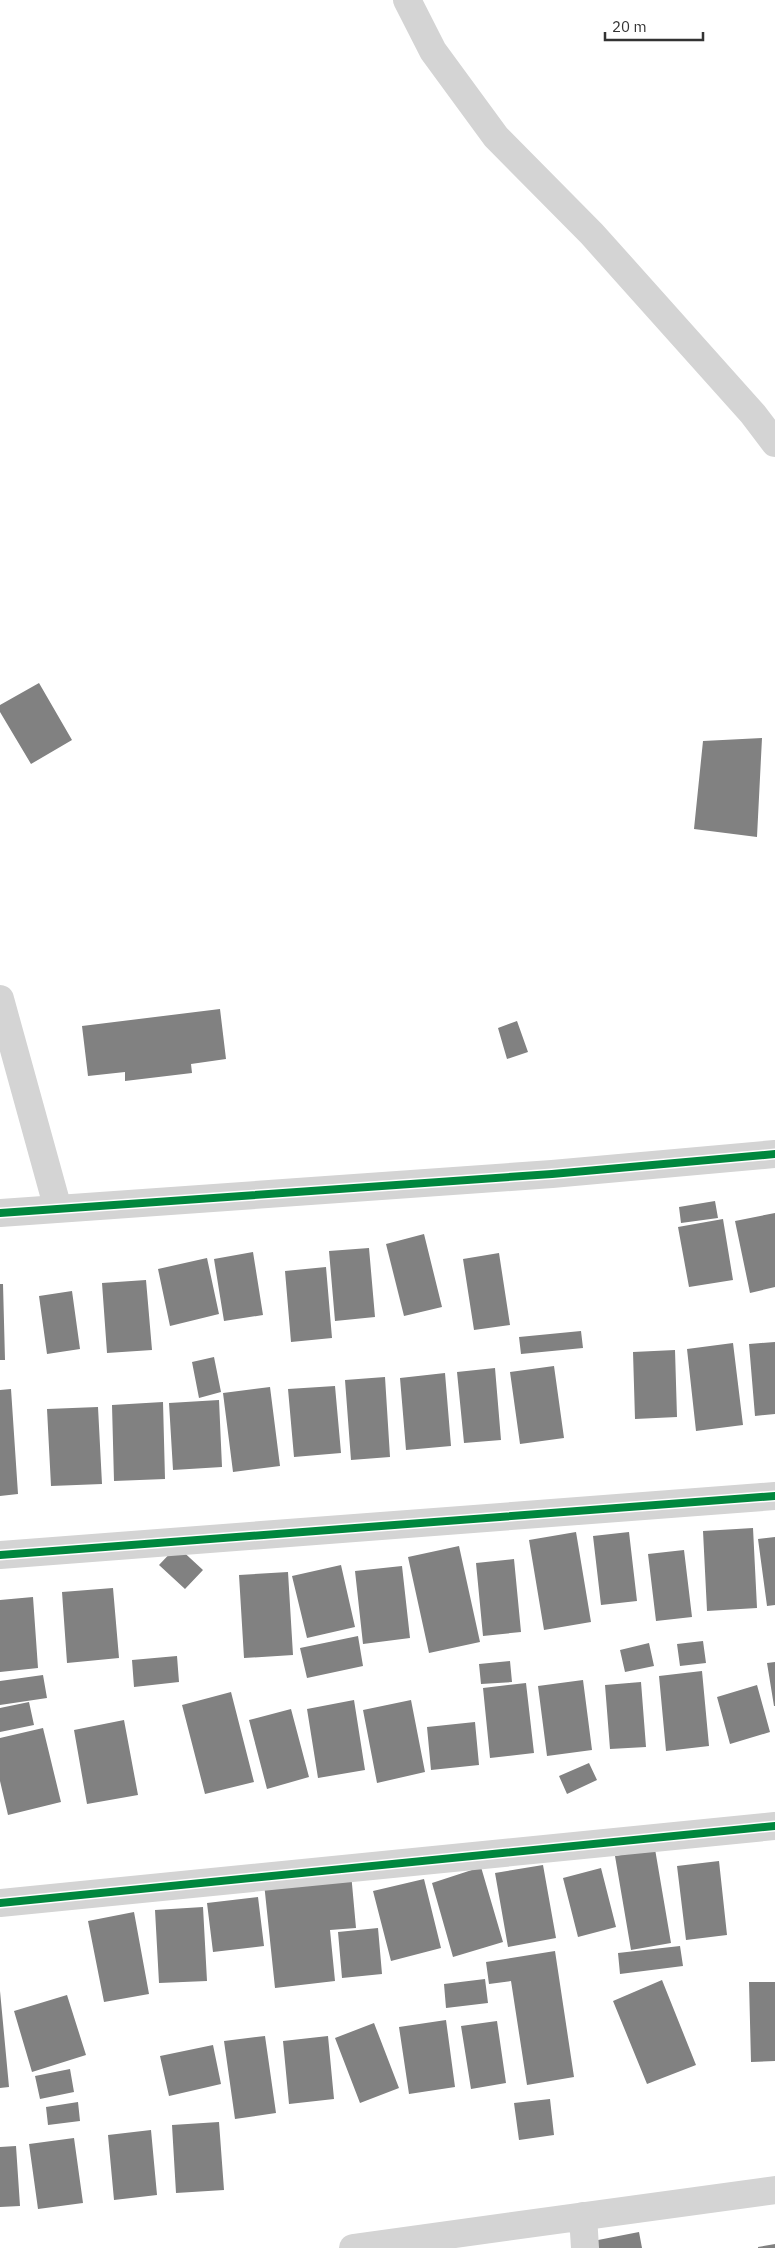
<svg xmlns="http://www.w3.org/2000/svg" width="775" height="2248" font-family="'IBM Plex Sans',sans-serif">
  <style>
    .building { fill: #818181 }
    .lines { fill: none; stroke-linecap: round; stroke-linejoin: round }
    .minor { stroke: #d4d4d4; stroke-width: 28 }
    .cycleway-casing { stroke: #fff; stroke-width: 11 }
    .cycleway { stroke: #00873e; stroke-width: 8 }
  </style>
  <rect width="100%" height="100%" fill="#fff"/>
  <path class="building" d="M39 683 72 740 31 764 0 712V705Z
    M762 738 757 837 694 829 703 741Z
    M220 1009 226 1059 191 1064 192 1073 125 1081V1072L88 1076 82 1026Z
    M517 1021 528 1052 507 1059 498 1028Z
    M715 1201 718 1218 681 1223 679 1207Z
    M775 1213V1287L750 1293 735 1221Z
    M723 1219 733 1280 689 1287 678 1227Z
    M424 1234 442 1307 404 1316 386 1244Z
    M369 1248 375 1317 335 1321 329 1251Z
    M253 1252 263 1315 224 1321 214 1259Z
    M499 1253 510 1325 474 1330 463 1259Z
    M207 1258 219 1314 170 1326 158 1269Z
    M326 1267 332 1338 291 1342 285 1271Z
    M146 1280 152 1350 107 1353 102 1283Z
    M0 1284H3L5 1360H0Z
    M72 1291 80 1349 47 1354 39 1296Z
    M581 1331 583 1348 521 1354 519 1337Z
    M775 1342V1414L755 1416 749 1344Z
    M733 1343 743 1425 696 1431 687 1349Z
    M675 1350 677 1417 635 1419 633 1352Z
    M214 1357 221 1392 199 1398 192 1362Z
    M554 1366 564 1438 520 1444 510 1372Z
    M495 1368 501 1440 464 1443 457 1372Z
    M445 1373 451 1446 406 1450 400 1378Z
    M385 1377 390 1457 351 1460 345 1380Z
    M335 1386 341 1453 294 1457 288 1389Z
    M270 1387 280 1466 233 1472 223 1393Z
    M11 1389 18 1494 0 1496V1390Z
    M219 1400 222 1467 173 1470 169 1403Z
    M163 1402 165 1479 114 1481 112 1405Z
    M98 1407 102 1484 51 1486 47 1409Z
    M753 1528 757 1608 707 1611 703 1531Z
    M576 1532 591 1622 544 1630 529 1540Z
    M629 1532 637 1601 601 1605 593 1536Z
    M775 1537V1605L767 1606 758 1539Z
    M177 1546 203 1570 185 1589 159 1565Z
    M459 1546 480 1642 429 1653 408 1557Z
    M684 1550 692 1617 656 1621 648 1554Z
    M514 1559 521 1632 483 1636 476 1563Z
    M341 1565 355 1627 307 1638 292 1576Z
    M402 1566 410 1638 363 1644 355 1571Z
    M288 1572 293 1655 244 1658 239 1575Z
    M113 1588 119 1658 67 1663 62 1592Z
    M33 1597 38 1668 0 1672V1600Z
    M358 1636 363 1666 307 1678 300 1648Z
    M703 1641 706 1663 680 1666 677 1644Z
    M649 1643 654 1666 625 1672 620 1650Z
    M177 1656 179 1682 134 1687 132 1660Z
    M510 1661 512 1682 481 1684 479 1664Z
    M775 1662V1706H774L767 1663Z
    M702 1671 709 1746 666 1751 659 1676Z
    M43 1675 47 1698 0 1705V1681Z
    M583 1680 592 1750 547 1756 538 1686Z
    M641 1682 646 1747 610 1749 605 1685Z
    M526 1683 534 1753 490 1758 483 1688Z
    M757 1685 770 1732 730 1744 717 1697Z
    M231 1692 254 1782 205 1794 182 1705Z
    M354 1700 365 1770 318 1778 307 1709Z
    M411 1700 425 1772 377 1783 363 1710Z
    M29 1702 34 1725 0 1732V1708Z
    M291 1709 309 1777 267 1789 249 1720Z
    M124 1720 138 1795 87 1804 74 1730Z
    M475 1722 479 1765 431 1770 427 1727Z
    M43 1728 61 1802 8 1815 0 1781V1738Z
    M589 1763 597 1780 567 1794 559 1776Z
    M655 1849 671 1943 631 1950 615 1856Z
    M719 1861 727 1935 686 1940 677 1866Z
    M543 1865 556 1938 508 1947 495 1873Z
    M481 1867 503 1942 453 1957 432 1883Z
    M601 1868 616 1927 578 1937 563 1878Z
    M351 1873 356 1928 330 1930 335 1981 275 1988 264 1883Z
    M424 1879 441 1948 391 1961 373 1891Z
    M258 1897 264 1946 213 1952 207 1903Z
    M203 1907 207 1981 159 1983 155 1910Z
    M134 1912 149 1994 104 2002 88 1921Z
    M378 1928 382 1974 342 1978 338 1932Z
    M680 1946 683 1966 620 1974 618 1953Z
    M555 1951 574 2077 527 2085 511 1981 489 1984 486 1962Z
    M485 1979 488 2003 446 2008 444 1984Z
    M662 1980 696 2065 647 2084 613 2001Z
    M749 1982H775V2061L751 2062Z
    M0 1991 9 2087 0 2088Z
    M67 1995 86 2055 32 2072 14 2011Z
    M446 2020 455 2087 409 2094 399 2027Z
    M497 2021 506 2083 471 2089 461 2026Z
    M374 2023 399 2088 360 2103 335 2038Z
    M265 2036 276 2113 235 2119 224 2041Z
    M328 2036 334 2099 289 2104 283 2041Z
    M213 2045 221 2084 169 2096 160 2056Z
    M70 2069 74 2092 40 2099 35 2076Z
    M550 2099 554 2135 519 2140 514 2103Z
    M78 2102 80 2121 48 2125 46 2107Z
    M219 2122 224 2190 176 2193 172 2125Z
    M151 2130 157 2195 114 2200 108 2135Z
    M74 2138 83 2203 38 2209 29 2144Z
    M16 2146 20 2206 0 2207V2147Z
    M639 2232 642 2248H595L593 2241Z
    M775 2244V2248H758V2247Z"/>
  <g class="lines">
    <path class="minor" d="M407 0 433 51 496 137 592 234 753 414 775 443
      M0 999 58 1209
      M0 1213 552 1174 775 1154
      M0 1555 775 1496
      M0 1903 775 1826
      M583 2216 585 2248
      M353 2248 775 2190"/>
    <defs>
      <path id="cycleway" d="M0 1213 552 1174 775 1154
        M0 1555 775 1496
        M0 1903 775 1826"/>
    </defs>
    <use href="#cycleway" class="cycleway-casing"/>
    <use href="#cycleway" class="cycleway"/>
  </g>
  <path d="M605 32v8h98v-8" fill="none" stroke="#333333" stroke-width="2.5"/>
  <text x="612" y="32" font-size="15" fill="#333333" stroke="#ffffff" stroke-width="4" paint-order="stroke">20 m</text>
</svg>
